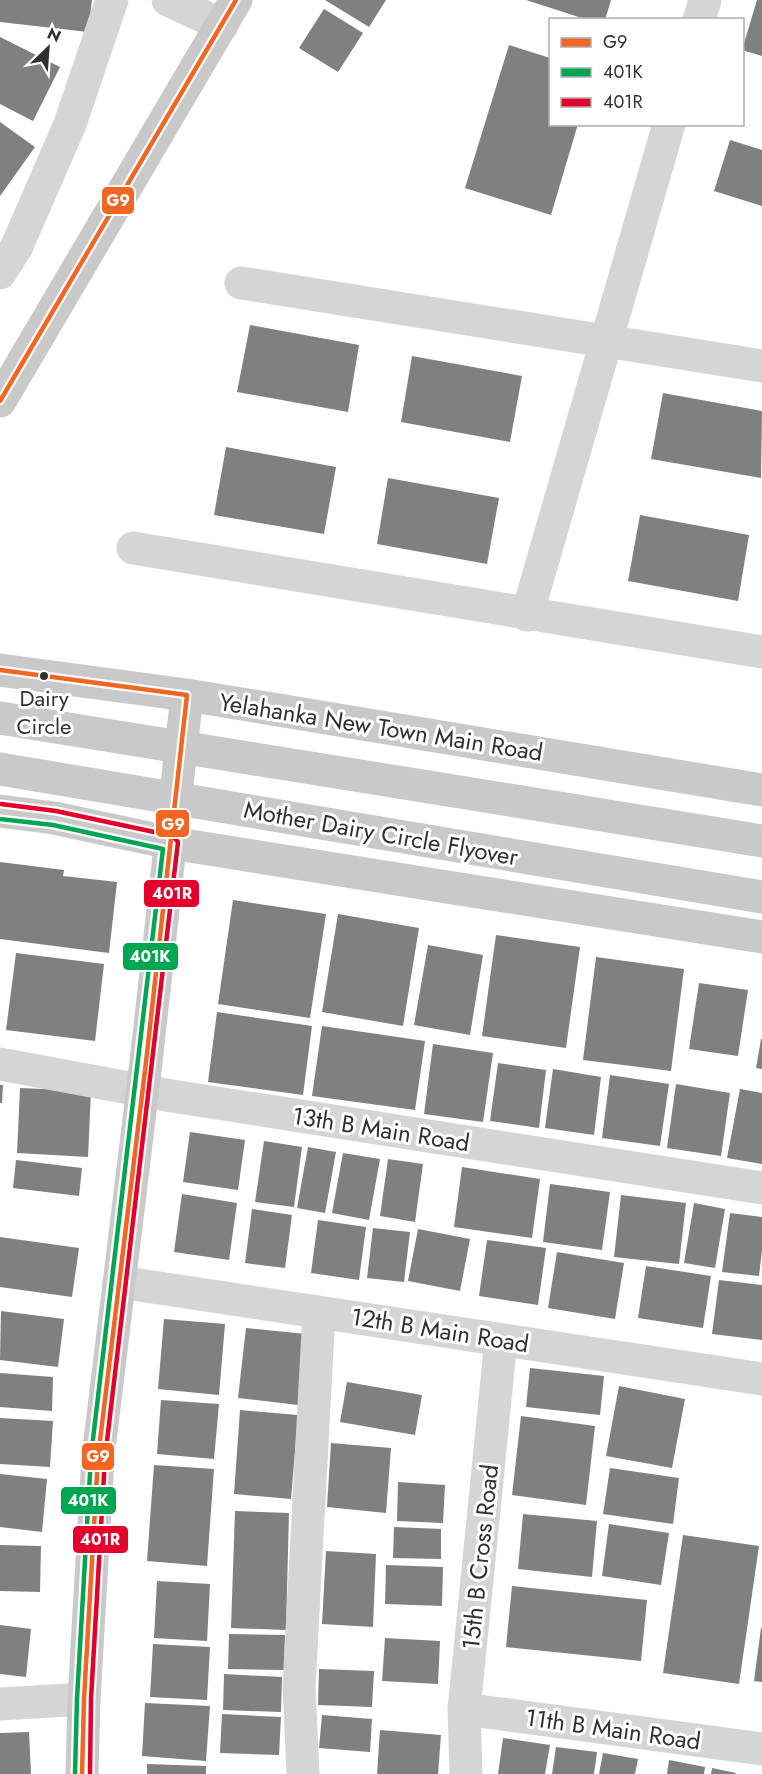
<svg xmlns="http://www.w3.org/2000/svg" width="762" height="1774" font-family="Jost,sans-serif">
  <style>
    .building { fill: #808080 }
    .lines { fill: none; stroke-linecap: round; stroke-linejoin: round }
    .minor { stroke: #d5d5d5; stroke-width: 33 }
    .major { stroke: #c9c9c9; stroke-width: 33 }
    .major-bridge { stroke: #c9c9c9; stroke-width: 33 }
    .bus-1-casing { stroke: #fff; stroke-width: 9 }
    .bus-2-casing { stroke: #fff; stroke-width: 9 }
    .bus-3-casing { stroke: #fff; stroke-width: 9 }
    .bus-1 { stroke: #f26522; stroke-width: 4.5 }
    .bus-2 { stroke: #00a651; stroke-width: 4.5 }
    .bus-3 { stroke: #e4002b; stroke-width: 4.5 }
    .bus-dot { fill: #313131; stroke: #fff; stroke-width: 2 }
    .labels { text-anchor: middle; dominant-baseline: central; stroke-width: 6; stroke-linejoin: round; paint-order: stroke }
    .bus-label { font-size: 22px; fill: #313131; stroke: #fff }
    .street-label { font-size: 24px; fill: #313131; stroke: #fff }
    .line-badge { stroke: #fff; stroke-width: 2 }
    .badge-label { font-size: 16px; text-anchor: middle; font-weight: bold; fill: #fff }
  </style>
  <rect width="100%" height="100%" fill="#fff"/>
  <path class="building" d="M0 0H92L88 32 0 22Z
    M325 0H386L369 27Z
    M526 0H611L605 20H588Z
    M757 0H762V56L742 50Z
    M324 9 363 33 338 72 299 48Z
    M0 37 60 67 33 121 0 104Z
    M509 45 550 58V124H578L551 215 465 188Z
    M0 122 35 147 0 196Z
    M730 140 762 150V206L714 191Z
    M250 325 359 345 348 412 237 392Z
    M412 356 522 376 510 442 401 422Z
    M663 393 762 411 761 478 651 459Z
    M226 447 336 467 324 534 214 515Z
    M388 478 499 498 487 564 377 544Z
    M640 515 749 535 738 601 628 581Z
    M0 862 64 870 63 876 117 882 109 953 0 939Z
    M233 900 326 914 310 1018 218 1004Z
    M338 914 419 928 403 1026 322 1012Z
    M496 935 580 947 566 1048 482 1036Z
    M428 945 483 955 470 1035 414 1025Z
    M16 953 104 964 95 1041 6 1030Z
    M596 957 684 969 671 1071 583 1060Z
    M699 983 748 990 738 1056 689 1049Z
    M217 1012 312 1026 303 1095 208 1082Z
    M322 1026 425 1041 415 1110 312 1096Z
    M761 1039H762V1069L756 1068Z
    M433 1044 493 1053 483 1122 424 1114Z
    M498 1063 546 1070 539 1128 490 1121Z
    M553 1069 601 1077 594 1135 545 1128Z
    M610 1075 669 1084 660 1146 602 1138Z
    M676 1084 730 1093 721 1156 667 1148Z
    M0 1085H3L2 1103H0Z
    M20 1088 91 1091 88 1157 17 1153Z
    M740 1089 762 1093V1164L727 1158Z
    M190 1132 245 1140 238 1190 183 1182Z
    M264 1141 302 1147 294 1207 255 1202Z
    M308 1147 336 1152 325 1213 297 1208Z
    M343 1153 380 1159 369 1220 332 1213Z
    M388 1159 423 1164 415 1222 380 1216Z
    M16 1160 82 1168 79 1196 13 1188Z
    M462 1167 540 1179 532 1238 454 1227Z
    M550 1184 610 1192 602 1250 543 1242Z
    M182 1194 237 1203 229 1260 174 1252Z
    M621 1195 686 1203 679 1264 614 1257Z
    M694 1203 725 1209 715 1268 684 1263Z
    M252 1209 292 1215 285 1268 245 1263Z
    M730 1213 762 1217V1250L759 1276 722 1272Z
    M318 1220 366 1227 359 1280 311 1273Z
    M373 1228 410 1232 404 1282 367 1278Z
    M418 1229 470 1239 460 1291 408 1281Z
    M0 1237 79 1248 72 1297 0 1287Z
    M487 1240 546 1248 538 1305 479 1296Z
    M557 1252 624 1263 615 1319 548 1308Z
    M646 1266 711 1276 703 1328 638 1318Z
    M719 1280 762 1285V1340L712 1334Z
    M1 1311 64 1319 58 1367 0 1360Z
    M164 1319 225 1324 219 1395 158 1389Z
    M246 1328 306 1334 298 1405 238 1398Z
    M530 1368 604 1376 600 1415 526 1407Z
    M0 1373 53 1377 52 1411 0 1407Z
    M347 1382 422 1395 415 1435 340 1422Z
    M619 1386 685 1399 672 1468 606 1456Z
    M161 1400 219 1404 214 1459 157 1454Z
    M240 1410 298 1415 291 1499 234 1494Z
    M521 1416 595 1426 586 1505 512 1495Z
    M0 1418 53 1421 50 1467 0 1464Z
    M331 1443 391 1448 386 1513 327 1507Z
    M154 1465 214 1469 207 1566 147 1561Z
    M610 1468 679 1478 673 1524 603 1514Z
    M0 1474 47 1479 42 1532 0 1527Z
    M398 1482 445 1485 443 1523 397 1521Z
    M235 1511 289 1513 286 1630 231 1628Z
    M523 1514 597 1521 592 1577 518 1569Z
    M609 1524 669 1533 661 1585 602 1576Z
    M394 1527 441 1529V1559L393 1558Z
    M683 1535 759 1546 739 1684 663 1673Z
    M0 1545 41 1546 40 1592 0 1591Z
    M326 1551 376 1554 373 1627 322 1624Z
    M386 1565 443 1567 442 1606 385 1604Z
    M157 1581 210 1584 207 1641 154 1638Z
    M512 1586 647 1600 641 1661 506 1647Z
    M0 1625 31 1629 26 1677 0 1674Z
    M761 1628H762V1682L754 1681Z
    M229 1634 285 1635 284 1670 228 1669Z
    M385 1638 440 1641 438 1684 382 1681Z
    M153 1644 210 1647 207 1700 150 1697Z
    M319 1669 374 1671 372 1707 318 1705Z
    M224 1674 282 1677 281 1712 223 1710Z
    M145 1703 210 1706 206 1761 142 1756Z
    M222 1714 281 1717 279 1755 220 1753Z
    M322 1715 372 1719 370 1752 319 1748Z
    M380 1730 441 1735 438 1774H377Z
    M29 1732 31 1774H0V1733Z
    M503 1738 550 1745 545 1774H498Z
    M556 1747 597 1752 594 1774H552Z
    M603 1753 638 1759 635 1774H599Z
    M669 1760 705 1767 704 1774H667Z
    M147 1764 206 1766V1774H147Z
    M712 1768 736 1773 735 1774H711Z"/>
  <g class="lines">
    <path class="minor" d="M168 0 222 25
      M699 20 705 0
      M0 273 17 246 70 124 112 0
      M241 283 762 366
      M133 548 762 652
      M527 615 669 124
      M0 1064 172 1096 762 1188
      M119 1282 762 1379
      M0 1704 84 1699
      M464 1709 762 1749
      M303 1774 299 1687 319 1312
      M466 1774 464 1709 501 1340"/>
    <path class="major" d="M0 401 236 0
      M0 670 187 695 762 790
      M429 787 762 841
      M0 811 54 818 171 843 762 937
      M422 840 762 897
      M82 1774 84 1699 98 1457 146 1062 187 695"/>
    <path class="major-bridge" d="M0 718 429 787
      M0 769 422 840"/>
    <defs>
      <path id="bus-1" d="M0 401 236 0
        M0 670 187 695 146 1062 98 1457 84 1699 82 1774"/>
      <path id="bus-2" d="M0 819 53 825 163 849 91 1456 77 1699 75 1774"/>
      <path id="bus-3" d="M1 804 56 811 173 836 178 842 105 1458 91 1699 90 1774"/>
    </defs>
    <use href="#bus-1" class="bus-1-casing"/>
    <use href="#bus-2" class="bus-2-casing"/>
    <use href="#bus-3" class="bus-3-casing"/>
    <use href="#bus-1" class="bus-1"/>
    <use href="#bus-2" class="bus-2"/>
    <use href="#bus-3" class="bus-3"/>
  </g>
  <circle class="bus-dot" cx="44" cy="676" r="5"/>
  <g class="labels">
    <g class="bus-label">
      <text x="44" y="698">Dairy<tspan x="44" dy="28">Circle</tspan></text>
    </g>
    <g class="street-label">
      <text transform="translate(381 727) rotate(9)">Yelahanka New Town Main Road</text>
      <text transform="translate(381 833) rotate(10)">Mother Dairy Circle Flyover</text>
      <text transform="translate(381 1129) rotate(9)">13th B Main Road</text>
      <text transform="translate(440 1330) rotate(9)">12th B Main Road</text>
      <text transform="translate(480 1557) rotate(-84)">15th B Cross Road</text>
      <text transform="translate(613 1729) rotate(8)">11th B Main Road</text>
    </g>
  </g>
  <g class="line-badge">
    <rect x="101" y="186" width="34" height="29" rx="6" fill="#f26522"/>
    <rect x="155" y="809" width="35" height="29" rx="6" fill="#f26522"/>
    <rect x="143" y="879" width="57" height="29" rx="6" fill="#e4002b"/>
    <rect x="122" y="942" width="57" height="29" rx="6" fill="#00a651"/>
    <rect x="81" y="1442" width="34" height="29" rx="6" fill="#f26522"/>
    <rect x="60" y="1486" width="57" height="29" rx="6" fill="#00a651"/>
    <rect x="72" y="1525" width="57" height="29" rx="6" fill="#e4002b"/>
  </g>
  <g class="badge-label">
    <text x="118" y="206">G9</text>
    <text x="173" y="830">G9</text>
    <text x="172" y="899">401R</text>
    <text x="150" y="962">401K</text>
    <text x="98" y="1462">G9</text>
    <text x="88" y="1506">401K</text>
    <text x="100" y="1545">401R</text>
  </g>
  <rect x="549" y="18" width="195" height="108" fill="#ffffff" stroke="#adadad" stroke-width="1.5"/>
  <rect x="561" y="38" width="30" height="9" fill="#f26522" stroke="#adadad" stroke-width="1.5"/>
  <text x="603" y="48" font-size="18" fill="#313131">G9</text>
  <rect x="561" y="68" width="30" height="9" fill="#00a651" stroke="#adadad" stroke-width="1.5"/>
  <text x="603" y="78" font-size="18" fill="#313131">401K</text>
  <rect x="561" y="98" width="30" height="9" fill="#e4002b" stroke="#adadad" stroke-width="1.5"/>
  <text x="603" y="108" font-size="18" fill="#313131">401R</text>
  <g transform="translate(48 48) rotate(25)" stroke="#ffffff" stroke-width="4.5" paint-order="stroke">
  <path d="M0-4.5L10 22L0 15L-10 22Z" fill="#313131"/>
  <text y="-9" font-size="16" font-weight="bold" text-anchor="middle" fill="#313131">N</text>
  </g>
</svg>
